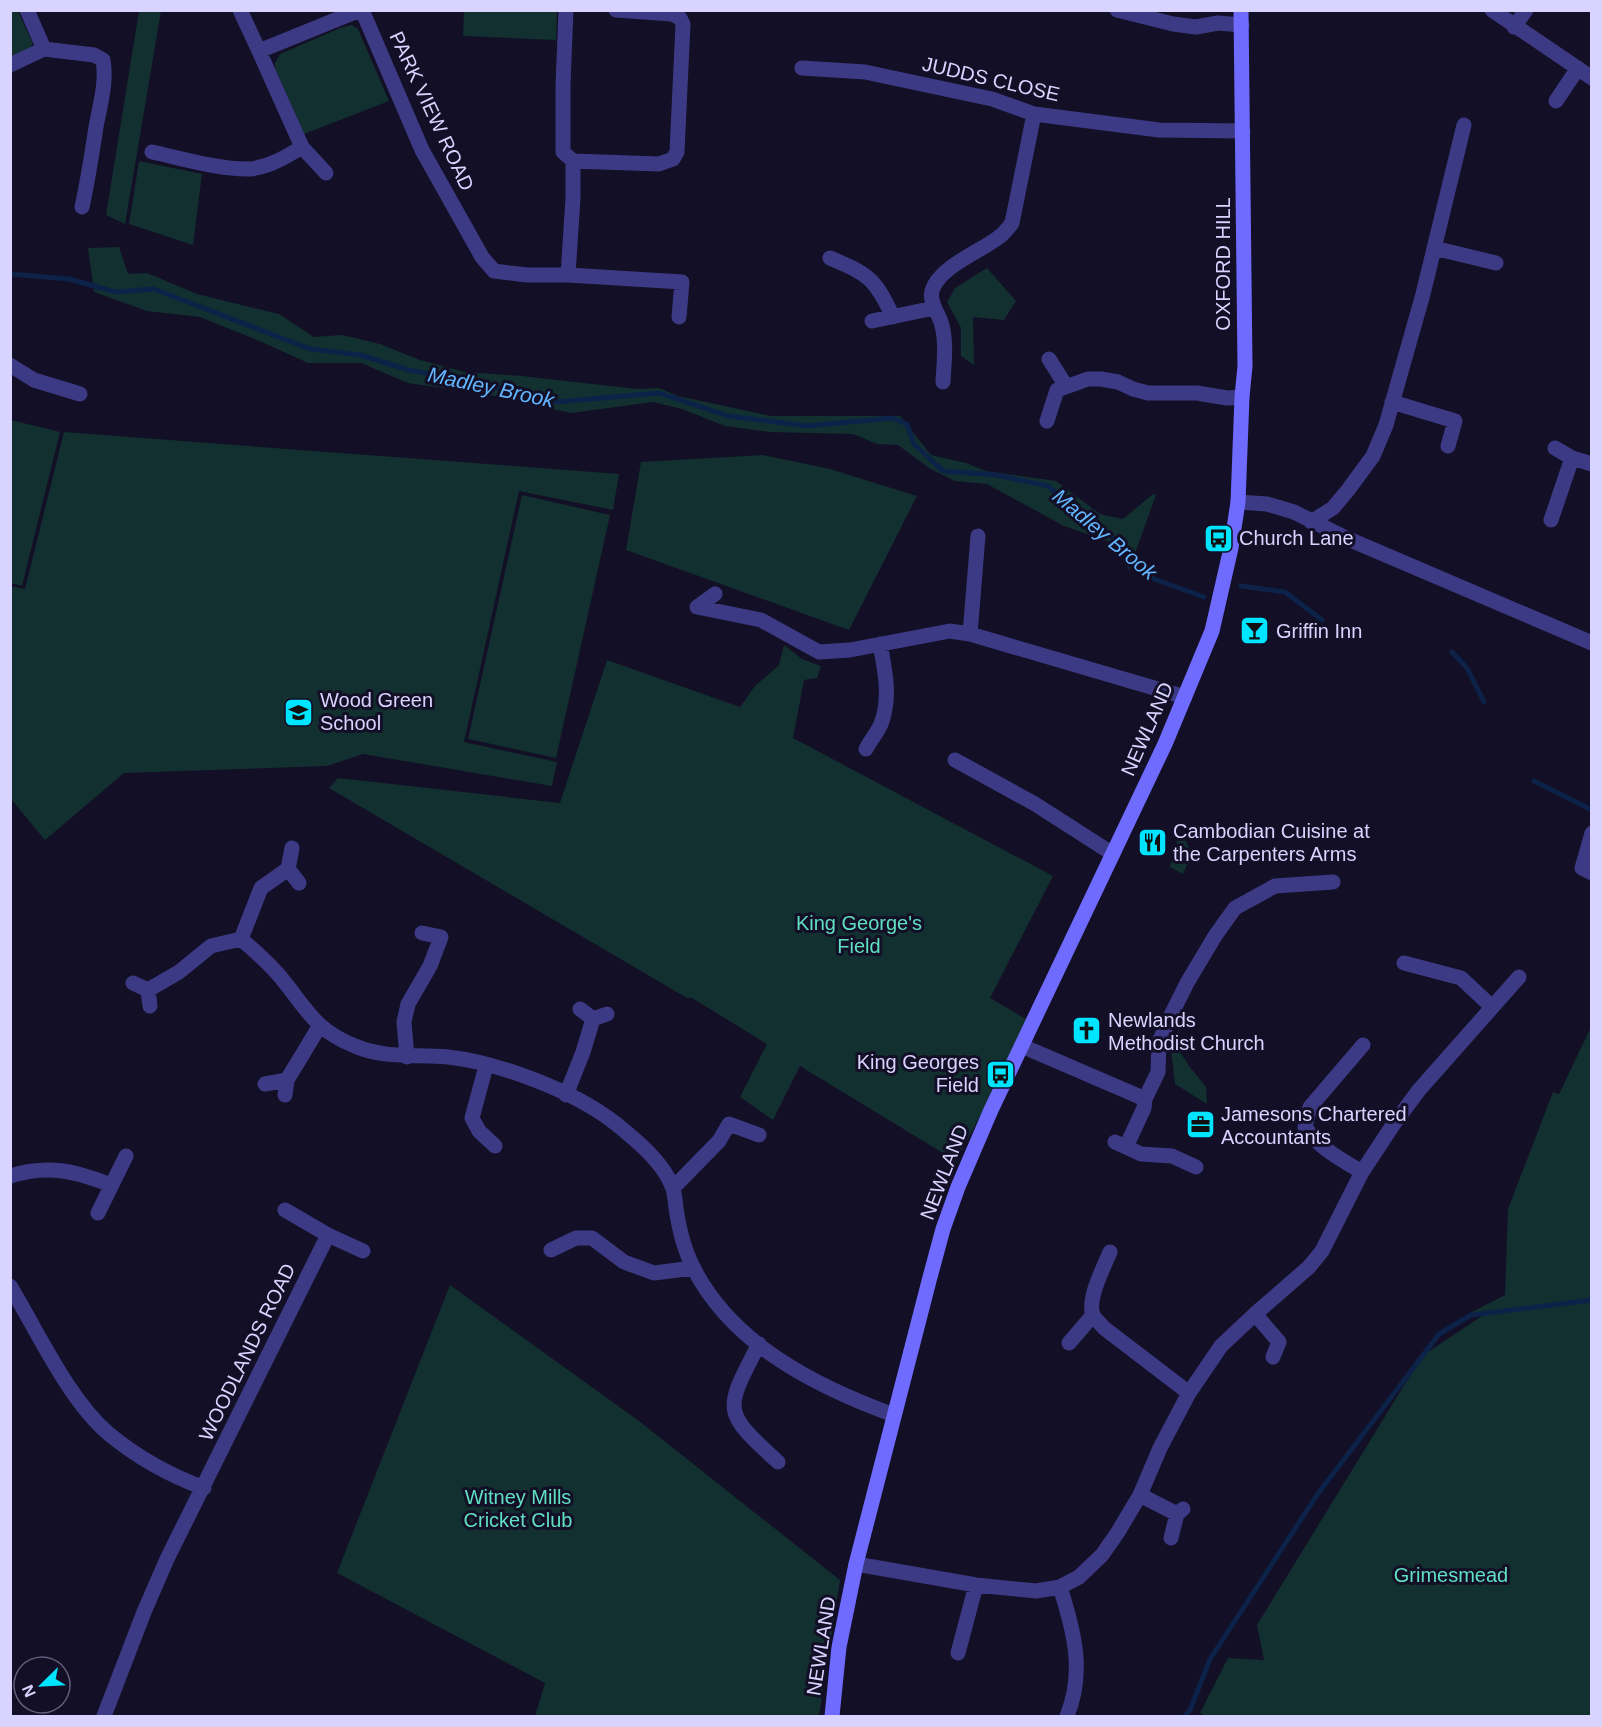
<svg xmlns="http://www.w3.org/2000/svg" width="1602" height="1727" font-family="Arial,sans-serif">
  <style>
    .green { fill: #12302f }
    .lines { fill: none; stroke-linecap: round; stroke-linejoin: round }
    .stream { stroke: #0c2248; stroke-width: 5 }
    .street { stroke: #3d3a85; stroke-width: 15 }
    .secondary { stroke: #6f6bff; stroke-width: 15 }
    .labels { text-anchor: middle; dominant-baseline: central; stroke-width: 6; stroke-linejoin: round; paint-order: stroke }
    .street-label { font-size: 20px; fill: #d9d4ff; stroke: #130f26 }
    .poi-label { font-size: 20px; fill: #d9d4ff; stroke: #130f26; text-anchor: start }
    .park-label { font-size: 20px; fill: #5fe0c0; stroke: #130f26 }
    .water-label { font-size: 21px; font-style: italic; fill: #62b6ff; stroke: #130f26 }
  </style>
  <rect width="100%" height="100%" fill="#130f26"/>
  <path class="green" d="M10 11H18L33 44 28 51 10 59Z
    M139 11H161L125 224 106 215Z
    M464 11H557L556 40 463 36Z
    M352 25 358 29 389 101 304 134 275 68V63L280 54 340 28Z
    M139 161 202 174 193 245 129 224Z
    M119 247 128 274 147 273 197 294 279 314 314 337 342 335 380 344 420 360 465 372 522 376 637 389 659 388 678 396 771 416H900L931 455 966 463 986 471 1056 481 1100 514 1123 519 1153 494 1156 495 1129 570 1113 543 1064 526 987 484 955 481 929 468 898 445 877 444 853 434 769 432 725 426 682 409 653 402 571 413 485 394 408 383 361 363H308L262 342 200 317 147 311 94 292 88 248Z
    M987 268 1016 301 1004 320 973 317 974 365 961 356V328L947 302 955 288Z
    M11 420 60 432 22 586 11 583Z
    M64 432 619 474 613 510 519 491 464 742 557 762 552 786 363 754 327 766 124 773 45 840 11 799 10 586 25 589Z
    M763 455 830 469 917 496 849 630 626 550 641 462Z
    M522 495 610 515 556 758 468 739Z
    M784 645 802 659 821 666 817 678 804 680 793 738 1053 876 990 998 1026 1019 985 1107 956 1161 800 1066 773 1120 740 1097 767 1044 692 998H687L329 788 338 778 560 803 607 660 740 707 755 686 779 665Z
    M1179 836 1184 838 1192 853 1183 874 1170 867Z
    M1591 1027V1716H1205L1200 1713 1228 1658 1264 1660 1257 1625 1422 1356 1485 1314 1471 1315 1470 1313 1505 1295 1508 1209 1553 1092 1559 1094Z
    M1175 1044 1189 1066 1206 1087 1207 1104 1175 1084 1171 1049Z
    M450 1285 639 1421 840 1580 819 1716H535L545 1683 337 1573Z"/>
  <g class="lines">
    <path class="stream" d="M10 274 69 279 116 292 154 289 310 349 360 355 409 370 482 384 557 402 659 393 728 416 807 426 892 418 907 424 914 444 943 471 996 475 1048 486 1137 557 1154 579 1204 597
      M1241 586 1285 592 1322 620
      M1452 652 1467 668 1484 702
      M1534 781 1592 810
      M1185 1716 1190 1710 1210 1659 1317 1495 1439 1334 1471 1315 1592 1300"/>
    <path class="street" d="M27 10 44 49 94 55 103 60C107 82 100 105 96 127 92 153 88 180 82 207
      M240 10 259 51 360 10
      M362 10 422 150 482 257 494 271 527 275H568L573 198V161L563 152V85L566 10
      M1117 10 1173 24 1196 27 1218 23 1242 25
      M1492 10 1592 78
      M1514 27 1526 10
      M259 51 302 147 326 173
      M10 65 44 49
      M802 68 865 72 992 99 1034 114 1159 130 1243 131
      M1556 101 1578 68
      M152 152C180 158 221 170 250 169 269 167 286 157 302 147
      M573 161 659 164 673 159 677 152 683 24 680 18 672 14 616 10
      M1434 248 1496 263
      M830 258C868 274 875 278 893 317
      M568 275 682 282 679 317
      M872 321 934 308
      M1049 359 1066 386
      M10 365 34 380 80 394
      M943 382C944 362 947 341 941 322 938 313 929 302 932 291 938 267 982 251 999 237 1004 234 1008 228 1012 223L1034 114
      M1392 402 1455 421 1448 446
      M1047 421 1057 390 1088 379H1101L1118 382 1133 389 1148 393H1197L1227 398 1242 397
      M1555 448 1572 458
      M1238 502 1267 504 1294 512 1346 538 1592 643
      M1551 520 1572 458 1592 464
      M1311 522 1333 508 1348 490 1373 456 1386 425 1423 294 1464 125
      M715 594 697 607 761 620 819 652 850 650 950 631 970 634 1185 697
      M970 634 978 536
      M866 749C870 741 877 733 881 724 891 698 885 670 880 644
      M955 760 1035 804 1113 854
      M1592 833 1582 868 1592 873
      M288 869 292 848
      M241 939 261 888 288 869 299 883
      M1404 963 1461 978 1492 1007
      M133 983 148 990 179 972 211 946 241 939C254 950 266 961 277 973 305 1005 312 1029 355 1046 385 1059 416 1054 448 1057 500 1063 574 1091 615 1123 636 1140 662 1161 672 1186 675 1193 675 1201 676 1208 679 1229 684 1250 694 1269 733 1345 817 1387 894 1415
      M148 990 150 1006
      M580 1009 593 1019
      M1022 1046 1145 1099 1158 1072 1159 1042 1171 1015 1187 983 1215 936 1235 908 1275 886 1333 882
      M407 1057 404 1022 408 1004 430 966 441 937 422 933
      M486 1066 472 1118 479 1131 495 1146
      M265 1084 287 1080
      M285 1095 287 1080 319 1027
      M566 1095 583 1052 593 1019 607 1014
      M1115 1142 1141 1154 1172 1156 1196 1167
      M1126 1147 1144 1108 1145 1099
      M1362 1172C1340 1159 1319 1148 1305 1127L1310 1107 1363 1045
      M10 1176C48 1164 75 1171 111 1185
      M673 1188 719 1141 729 1124 759 1135
      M285 1210 328 1235
      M98 1213 126 1156
      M551 1250 576 1238H592L624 1262 654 1273 694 1268
      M1110 1252C1104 1267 1085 1302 1094 1317 1097 1321 1101 1324 1104 1328L1189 1393
      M10 1286C38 1332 68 1399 109 1434 138 1458 169 1475 204 1488
      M1255 1314 1279 1342 1273 1357
      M1069 1343 1093 1315
      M759 1344C724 1411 722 1411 778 1462
      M1140 1495 1177 1514
      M1171 1538 1177 1514 1183 1509
      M856 1564 976 1585 1036 1591 1060 1587 1079 1577 1102 1555 1118 1532 1140 1495 1160 1448 1189 1393 1221 1346 1255 1314 1309 1267 1322 1251 1362 1172 1393 1125 1419 1090 1519 977
      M1060 1587C1074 1631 1085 1672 1067 1716
      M958 1653 976 1585
      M104 1716 144 1612 167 1559 328 1235 363 1251"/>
    <path class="secondary" d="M832 1716 839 1647 856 1564 929 1281 943 1229 958 1187 991 1110 1165 744 1212 631 1231 548 1238 502 1242 397 1245 366 1241 10"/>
  </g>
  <defs>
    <symbol id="bus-square" viewBox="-11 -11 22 22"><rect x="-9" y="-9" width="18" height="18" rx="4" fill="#00e5ff" stroke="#130f26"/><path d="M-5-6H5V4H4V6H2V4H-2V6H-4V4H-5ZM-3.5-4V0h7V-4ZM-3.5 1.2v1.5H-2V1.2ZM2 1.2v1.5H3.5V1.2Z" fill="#111"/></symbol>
    <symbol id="bar-square" viewBox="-11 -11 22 22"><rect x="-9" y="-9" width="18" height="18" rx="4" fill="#00e5ff" stroke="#130f26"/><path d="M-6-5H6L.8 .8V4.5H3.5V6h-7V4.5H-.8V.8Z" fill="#111"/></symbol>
    <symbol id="school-square" viewBox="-11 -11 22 22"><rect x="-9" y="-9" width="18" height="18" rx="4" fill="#00e5ff" stroke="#130f26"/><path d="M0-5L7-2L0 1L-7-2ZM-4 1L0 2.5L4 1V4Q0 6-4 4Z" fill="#111"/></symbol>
    <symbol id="restaurant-square" viewBox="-11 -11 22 22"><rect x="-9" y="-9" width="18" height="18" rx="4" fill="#00e5ff" stroke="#130f26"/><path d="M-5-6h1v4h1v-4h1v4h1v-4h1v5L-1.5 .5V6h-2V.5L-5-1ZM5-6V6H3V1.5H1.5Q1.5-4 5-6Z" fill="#111"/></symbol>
    <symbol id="church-square" viewBox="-11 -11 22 22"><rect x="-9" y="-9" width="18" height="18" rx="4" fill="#00e5ff" stroke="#130f26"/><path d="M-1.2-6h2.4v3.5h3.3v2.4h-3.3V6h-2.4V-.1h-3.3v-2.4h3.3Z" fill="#111"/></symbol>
    <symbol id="office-square" viewBox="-11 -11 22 22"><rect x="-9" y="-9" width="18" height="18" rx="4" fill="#00e5ff" stroke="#130f26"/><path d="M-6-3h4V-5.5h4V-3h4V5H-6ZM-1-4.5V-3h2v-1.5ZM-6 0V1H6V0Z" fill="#111"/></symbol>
  </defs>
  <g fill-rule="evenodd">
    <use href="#bus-square" x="1202" y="522" width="33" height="33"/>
    <use href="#bar-square" x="1238" y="614" width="33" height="33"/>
    <use href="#school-square" x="282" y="696" width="33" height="33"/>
    <use href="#restaurant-square" x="1136" y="826" width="33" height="33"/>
    <use href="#church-square" x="1070" y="1014" width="33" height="33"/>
    <use href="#bus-square" x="984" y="1058" width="33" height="33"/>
    <use href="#office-square" x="1184" y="1108" width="33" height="33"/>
  </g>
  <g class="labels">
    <g class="street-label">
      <text transform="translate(991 79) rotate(13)">JUDDS CLOSE</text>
      <text transform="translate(432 111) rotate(65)">PARK VIEW ROAD</text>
      <text transform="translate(1223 264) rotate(-90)">OXFORD HILL</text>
      <text transform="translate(1147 729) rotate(-66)">NEWLAND</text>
      <text transform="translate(944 1172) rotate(-69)">NEWLAND</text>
      <text transform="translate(247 1352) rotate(-64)">WOODLANDS ROAD</text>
      <text transform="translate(821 1646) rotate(-81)">NEWLAND</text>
    </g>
    <g class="poi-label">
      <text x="1239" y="538">Church Lane</text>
      <text x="1276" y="631">Griffin Inn</text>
      <text x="320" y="700">Wood Green<tspan x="320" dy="23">School</tspan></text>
      <text x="1173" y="831">Cambodian Cuisine at<tspan x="1173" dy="23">the Carpenters Arms</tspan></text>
      <text x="1108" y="1020">Newlands<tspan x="1108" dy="23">Methodist Church</tspan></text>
      <text x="979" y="1062" text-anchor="end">King Georges<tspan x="979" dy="23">Field</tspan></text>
      <text x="1221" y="1114">Jamesons Chartered<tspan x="1221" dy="23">Accountants</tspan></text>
    </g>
    <g class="park-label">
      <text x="859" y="923">King George's<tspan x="859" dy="23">Field</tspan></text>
      <text x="518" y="1497">Witney Mills<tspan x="518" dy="23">Cricket Club</tspan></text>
      <text x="1451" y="1575">Grimesmead</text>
    </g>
    <g class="water-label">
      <text transform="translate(491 387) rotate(12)">Madley Brook</text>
      <text transform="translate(1105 534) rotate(40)">Madley Brook</text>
    </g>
  </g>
  <rect width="1602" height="1727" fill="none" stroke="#d9d4ff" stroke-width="24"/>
  <g transform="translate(42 1685) rotate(246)"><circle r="28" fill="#130f26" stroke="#625e7d" stroke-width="1.5"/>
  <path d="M0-4.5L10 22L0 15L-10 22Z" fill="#00e5ff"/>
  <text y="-9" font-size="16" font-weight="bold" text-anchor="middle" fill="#d9d4ff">N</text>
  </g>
</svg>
